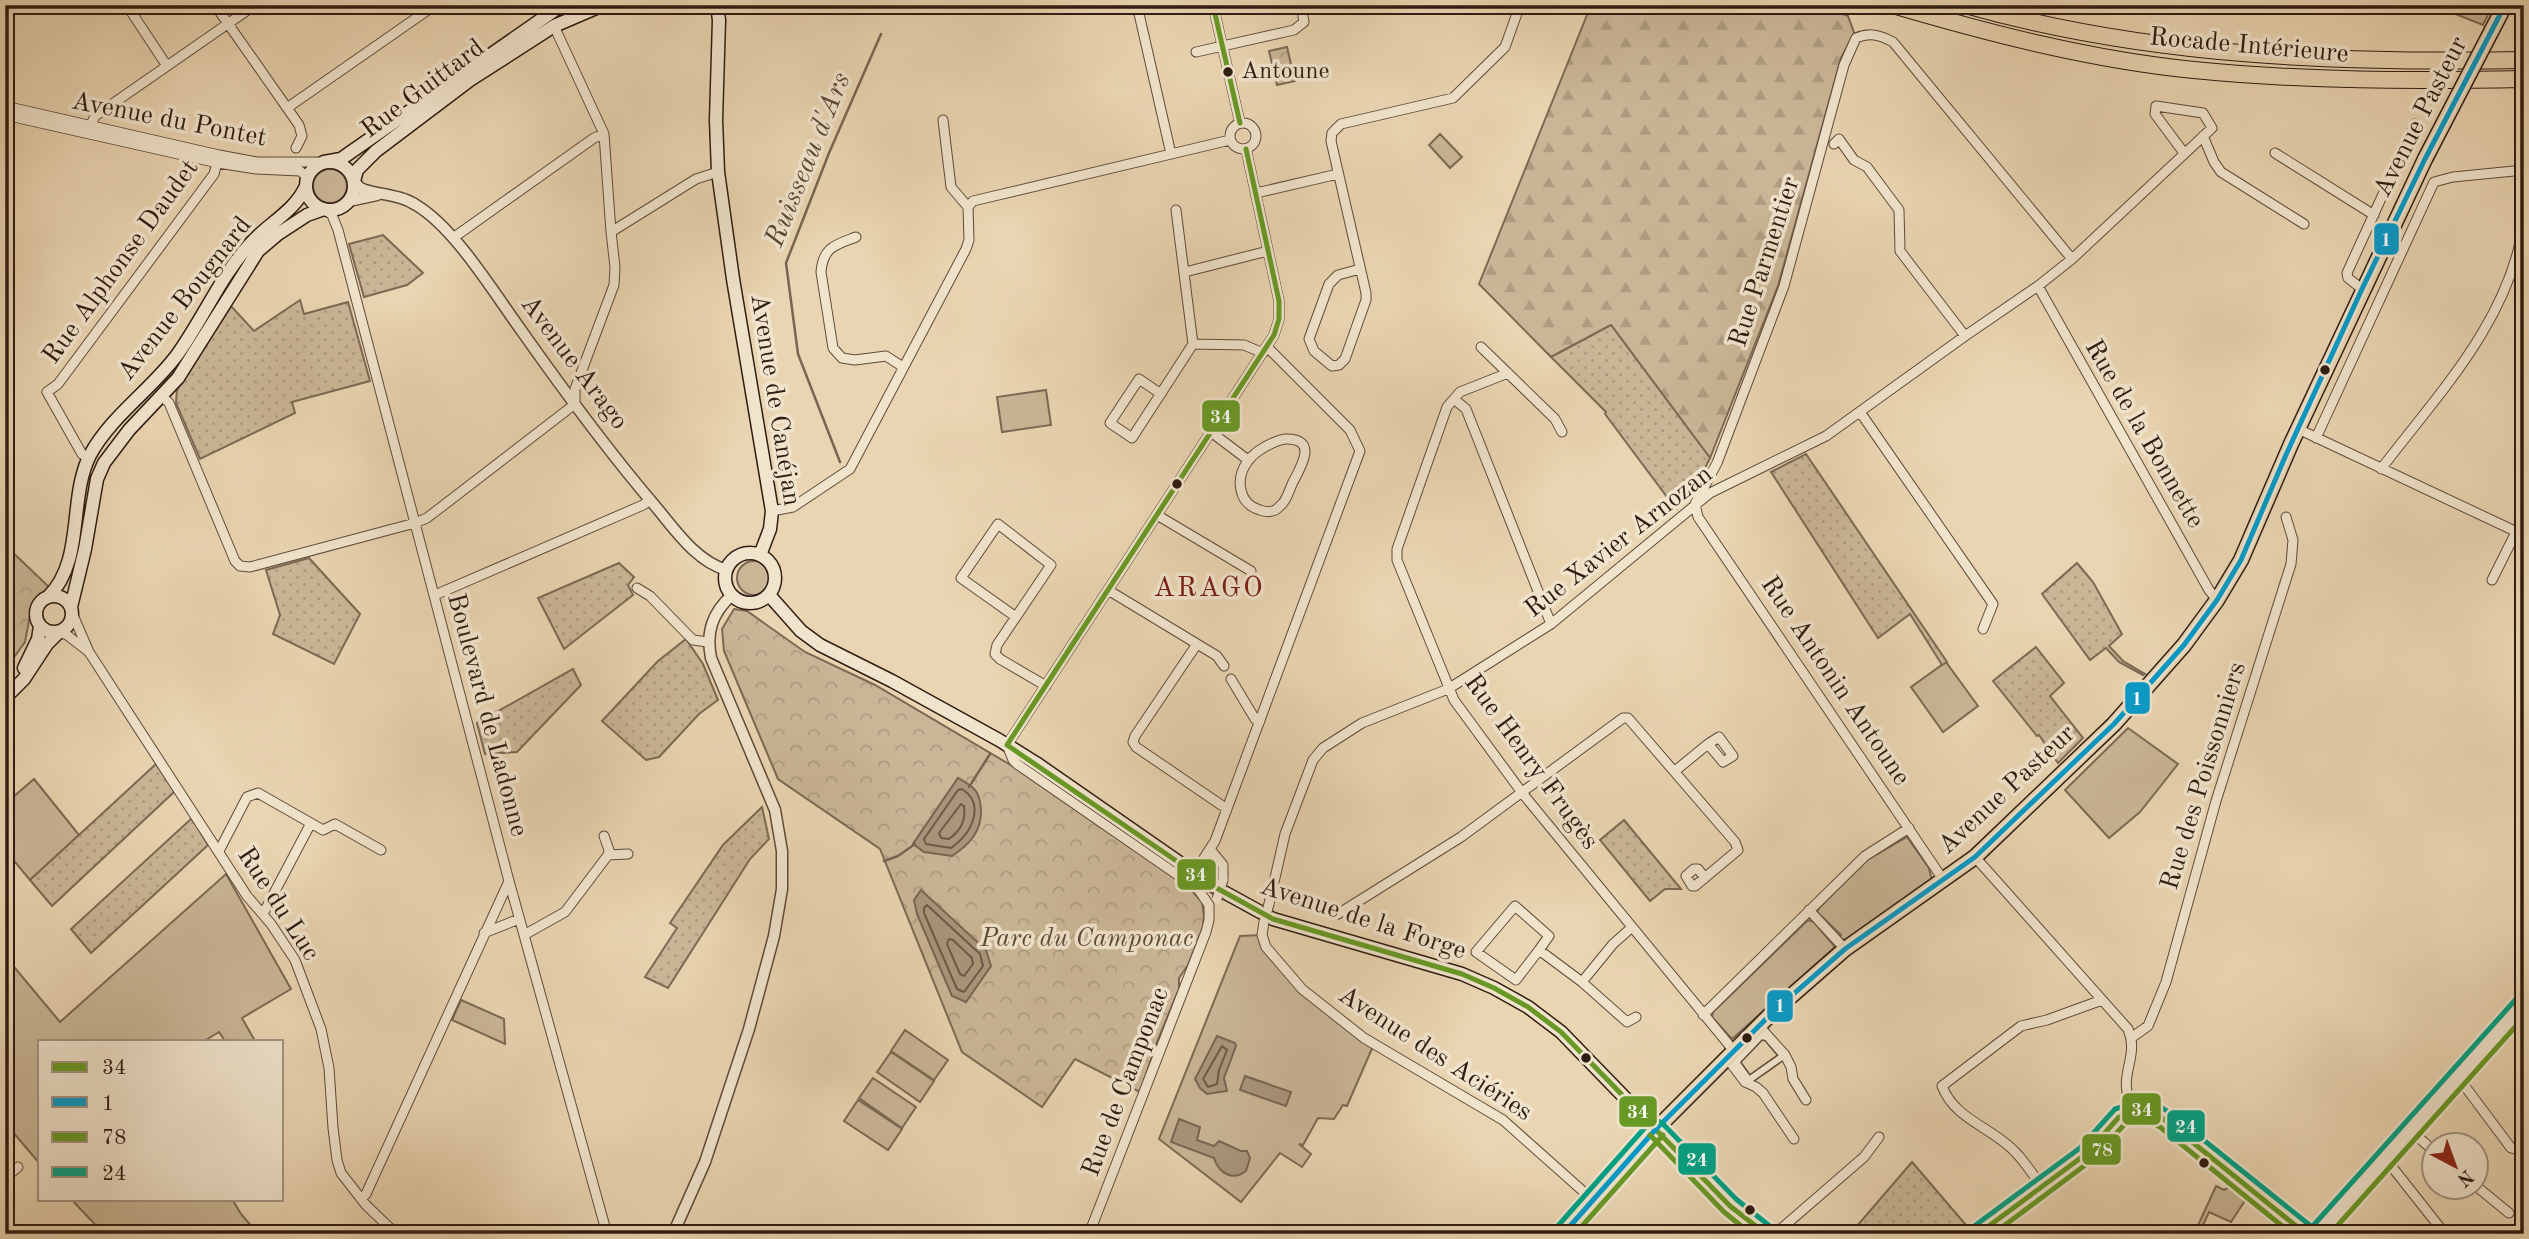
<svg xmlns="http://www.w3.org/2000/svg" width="2529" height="1239" font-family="'Old Standard TT',serif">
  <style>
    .grass { fill: #cab697; stroke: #7c6954; stroke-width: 2 }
    .forest { fill: url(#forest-firs); stroke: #7c6954; stroke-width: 2 }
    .park { fill: url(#park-crowns); stroke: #7c6954; stroke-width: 2; fill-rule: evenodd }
    .garden { fill: url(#garden-dots); stroke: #7c6954; stroke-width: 2 }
    .water { fill: #aa967c; stroke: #796552; stroke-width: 2 }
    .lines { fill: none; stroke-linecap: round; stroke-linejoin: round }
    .shore { stroke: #6c5947; stroke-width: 2 }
    .stream { stroke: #796552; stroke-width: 2.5 }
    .pedestrian-casing { stroke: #5e4a3a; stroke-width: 9 }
    .minor-casing { stroke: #5e4a3a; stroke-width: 11 }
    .tertiary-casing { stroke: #5e4a3a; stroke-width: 13 }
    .secondary-casing { stroke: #2f1c12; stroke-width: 15 }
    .primary-casing { stroke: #2f1c12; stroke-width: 17 }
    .motorway-casing { stroke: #2f1c12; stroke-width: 18 }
    .pedestrian { stroke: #f1e4cd; stroke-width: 6 }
    .minor { stroke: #f1e4cd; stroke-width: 9 }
    .tertiary { stroke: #f1e4cd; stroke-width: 10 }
    .secondary { stroke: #f1e4cd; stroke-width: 12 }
    .primary { stroke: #ead5b2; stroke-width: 14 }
    .motorway { stroke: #ead5b2; stroke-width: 16 }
    .minor-bridge-casing { stroke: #5e4a3a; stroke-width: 11; stroke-linecap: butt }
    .primary-bridge-casing { stroke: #2f1c12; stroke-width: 17; stroke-linecap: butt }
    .minor-bridge { stroke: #f1e4cd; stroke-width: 9 }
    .primary-bridge { stroke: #ead5b2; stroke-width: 14 }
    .bus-1-casing { stroke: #f1e4cd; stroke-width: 10 }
    .bus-2-casing { stroke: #f1e4cd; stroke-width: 10 }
    .bus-3-casing { stroke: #f1e4cd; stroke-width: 10 }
    .bus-4-casing { stroke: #f1e4cd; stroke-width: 10 }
    .bus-1 { stroke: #689925; stroke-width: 5 }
    .bus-2 { stroke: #079bca; stroke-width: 5 }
    .bus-3 { stroke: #689925; stroke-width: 5 }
    .bus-4 { stroke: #02a285; stroke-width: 5 }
    .bus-dot { fill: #2f1c12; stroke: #f1e4cd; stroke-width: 2.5 }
    .labels { text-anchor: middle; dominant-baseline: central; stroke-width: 7; stroke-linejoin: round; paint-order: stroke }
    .bus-label { font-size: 24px; fill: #2f1c12; stroke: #f1e4cd; text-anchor: start }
    .street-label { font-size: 26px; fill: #2f1c12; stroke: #f1e4cd }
    .park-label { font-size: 26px; font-style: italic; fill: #5e4a3a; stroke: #f1e4cd }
    .water-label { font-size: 28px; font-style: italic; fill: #5a4737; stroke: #f1e4cd }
    .neighbourhood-label { font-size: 28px; letter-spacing: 2px; fill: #7a1f14; stroke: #f1e4cd }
    .line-badge { stroke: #f1e4cd; stroke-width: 2.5 }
    .badge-label { font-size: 19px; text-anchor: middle; font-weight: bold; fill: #fff }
  </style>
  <defs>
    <pattern id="forest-firs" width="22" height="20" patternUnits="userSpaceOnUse" patternTransform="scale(1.75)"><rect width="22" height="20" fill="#cab697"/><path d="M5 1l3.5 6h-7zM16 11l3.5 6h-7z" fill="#ae9c81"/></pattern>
    <pattern id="park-crowns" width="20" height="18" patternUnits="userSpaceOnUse" patternTransform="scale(1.75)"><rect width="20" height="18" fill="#cab697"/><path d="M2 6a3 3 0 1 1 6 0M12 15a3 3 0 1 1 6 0" fill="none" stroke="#ae9c81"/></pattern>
    <pattern id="garden-dots" width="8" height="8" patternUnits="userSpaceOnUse" patternTransform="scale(1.75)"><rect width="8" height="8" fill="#cab697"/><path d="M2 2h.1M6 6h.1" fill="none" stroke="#ae9c81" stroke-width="1.8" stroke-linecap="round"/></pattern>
  </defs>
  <rect width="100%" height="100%" fill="#ead5b2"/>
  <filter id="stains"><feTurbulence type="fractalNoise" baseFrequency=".00286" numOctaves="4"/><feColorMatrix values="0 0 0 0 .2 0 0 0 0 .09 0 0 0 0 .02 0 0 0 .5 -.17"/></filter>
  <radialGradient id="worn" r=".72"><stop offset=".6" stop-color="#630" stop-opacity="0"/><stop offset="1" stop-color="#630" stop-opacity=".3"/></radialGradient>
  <path class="grass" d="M1440 134 1462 157 1450 168 1429 145Z
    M313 186a17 17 0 1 1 34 0a17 17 0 1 1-34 0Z
    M1046 390 1051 425 1002 432 997 397Z
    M737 578a17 17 0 1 1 34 0a17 17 0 1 1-34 0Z
    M1946 662 1978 706 1943 732 1911 687Z
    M2128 728 2178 764 2140 812 2109 838 2065 790Z
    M34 779 79 835 30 880 5 850V804Z
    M1907 837 1929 868 1932 881 1845 940 1839 938 1841 935 1817 912 1819 908 1867 860Z
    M226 874 291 989 242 1018 255 1041H225L219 1032 204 1041H40V1164L5 1123V956L60 1022Z
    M1808 920 1814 922 1835 947 1732 1039 1712 1017 1713 1012Z
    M1262 935 1302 989 1374 1044 1347 1106 1343 1105 1334 1119 1318 1118 1303 1145 1299 1144 1311 1154 1302 1167 1280 1153 1241 1202 1159 1139 1240 936Z
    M461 1000 504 1019 505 1044 452 1020Z
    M905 1030 948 1060 934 1080 891 1051Z
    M891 1052 934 1081 920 1102 877 1072Z
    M873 1078 916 1107 902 1128 859 1098Z
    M858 1100 902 1129 888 1150 844 1121Z
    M2216 1186 2224 1190 2232 1186 2246 1199 2231 1222 2209 1212 2199 1234H2194Z
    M71 1199H232L241 1214 258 1234H104Z"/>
  <path class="forest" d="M1591 5H1818L1848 16 1856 38 1848 45 1841 58 1778 286 1710 458 1611 325 1551 357 1479 284Z
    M2433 5H2481L2489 13 2483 25Z"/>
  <path class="park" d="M1287 47 1295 81 1277 85 1269 51Z
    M5 545 50 588 32 605 25 642 12 660 5 654Z
    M734 609 747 611 805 652 875 685 1014 767 1181 882 1185 883 1202 902 1204 916 1203 927 1188 965 1179 978V989L1157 1042 1140 1092 1075 1059 1042 1107 962 1052 880 849 778 779 724 651 722 629ZM958 778 974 789 913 844Z"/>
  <path class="garden" d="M383 235 423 273 407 285 364 297 349 244Z
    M300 300 304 314 348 302 370 381 292 402 295 413 200 459 176 403 177 388 231 306 254 331Z
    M1611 325 1710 458 1695 488 1676 509 1605 414 1606 412 1551 357Z
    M1806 454 1947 662 1942 665 1910 614 1878 638 1771 472Z
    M309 558 360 614 334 664 273 634 280 615 266 570Z
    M619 563 634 577 628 585 633 595 564 649 538 598Z
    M2077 563 2093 582 2122 634 2109 646 2123 661 2145 674 2143 675 2119 662 2106 648 2090 660 2042 594Z
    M686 639 703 664 718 700 699 714 659 757 646 760 602 721 658 661Z
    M2036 647 2064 683 2050 696 2083 738 2058 763 2039 735 2037 736 1993 681Z
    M573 669 581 685 517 752 485 754 477 723Z
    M156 764 175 791 52 906 30 880Z
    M762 807 769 839 750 859 668 988 645 977 677 928 670 923 723 845Z
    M192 818 208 845 91 953 71 929Z
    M1624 820 1681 889H1665L1650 901 1600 840Z
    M1912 1162 1966 1225 1950 1234H1850Z"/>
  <path class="water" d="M958 778C963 781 969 784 973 788 979 793 980 801 981 809 982 831 970 844 952 856L924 852 913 844Z
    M921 890 986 950 991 966 966 1002 952 996 917 914 914 900Z
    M1217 1036 1235 1043 1236 1046 1224 1078 1227 1091 1207 1094 1200 1088 1195 1079Z
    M1245 1076 1291 1092 1286 1106 1240 1090Z
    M1179 1119 1200 1127 1197 1140 1214 1146 1219 1141 1241 1151H1247L1250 1158 1246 1171C1233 1181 1219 1174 1214 1158L1171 1142Z"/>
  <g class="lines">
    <path class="shore" d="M962 789C987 805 970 836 951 848L926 844 924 839 958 790Z
      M961 804 964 806C966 821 961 830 949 839L941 838 939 833Z
      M927 905 980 954 983 966 964 992 957 989 924 913V908Z
      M949 939 953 940 972 958 973 964 964 976 960 974 947 944Z
      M1222 1046 1227 1050 1219 1070 1217 1084 1208 1087 1203 1079Z"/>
    <path class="stream" d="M840 462 798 354 786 263 829 153 881 34
      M969 787 990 754
      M884 861 898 856 915 844"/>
    <defs>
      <path id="pedestrian" d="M1761 1036 1767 1037 1783 1056 1749 1080 1736 1062Z"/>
      <path id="minor" d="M215 5 299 125 302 136 296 148
        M1137 5 1171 154
        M1213 5 1240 123
        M128 7 167 66
        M554 26 604 134 611 232
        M1196 52 1294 30 1304 22 1301 5
        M5 106 219 155 257 162H324
        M287 108 435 5
        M5 115 218 163 256 169 300 171 305 175 306 186
        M943 120 951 187 968 207
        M1230 136a13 13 0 1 1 26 0a13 13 0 1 1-26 0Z
        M88 131 95 116 255 5
        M2203 136 2214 162 2221 172 2304 224
        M1834 144 1839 139 1854 160 1867 167 1899 210 1900 251 1965 336
        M2275 153 2374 215
        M1256 193 1338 174
        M324 209 332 215 338 230 509 881 607 1234
        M1176 210 1193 344 1244 345 1263 353
        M856 237C835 245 823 247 821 272L833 348 842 358 855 360 886 356 903 367
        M453 238 594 138 604 134
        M1360 269 1338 275 1329 284 1309 339 1314 351 1332 366 1339 365 1345 359 1366 300V293L1331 141 1332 133 1341 124 1453 98 1505 47 1520 5
        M1185 272 1268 251
        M2038 286 2209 590 2217 600
        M2362 289 2348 278 2347 273 2415 124
        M1481 347 1555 419 1562 432
        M1508 373 1460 392 1447 407 1397 549V560L1454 700 1523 794 1734 1051
        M1161 394 1139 379 1110 423 1132 438 1193 344
        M162 396 169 403 235 561 240 566 250 567 415 523 427 518 575 404V389L614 285 615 267 611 232 696 179 718 172
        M1454 399 1466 409 1551 624
        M1860 412 1993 604 1983 629
        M2298 429 2517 532
        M1211 432 1248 460
        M2316 438 2434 182 2453 177 2524 170
        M1285 439C1319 438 1301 467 1293 482 1289 490 1287 501 1280 506 1275 512 1267 513 1260 510 1238 504 1235 478 1248 461 1255 451 1273 441 1285 439Z
        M89 458 82 454 47 392 58 384 214 174 219 155
        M2381 469C2439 393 2509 321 2524 223
        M772 511 793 507 850 469 966 249 969 240 968 207 973 201 1230 140
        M1157 515 1251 571
        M2492 580 2524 516
        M637 588 650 596 693 640 708 642
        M1108 590 1217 656 1224 666
        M435 595 643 505 650 500
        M1016 617 961 578 998 524 1051 565 997 645 995 654 1000 659 1046 686
        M59 632 67 635 89 652 73 615
        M1197 644 1135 736 1133 742 1136 747 1227 809
        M89 652 247 896 271 924 295 960 321 1029 329 1068 333 1128 337 1160 341 1173 366 1205 396 1234
        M1231 679 1255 719 1260 721
        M1675 771 1708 744 1723 762 1733 756 1719 737 1708 744
        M604 836 609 850 608 855
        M1210 849 1223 865V880
        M219 851 247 797 258 793 323 830 335 824 381 850
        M1975 857 2128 1029C2141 1060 2113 1078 2135 1110
        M1204 858 1215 841 1360 451 1350 430 1267 347
        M1944 881 1698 517 1695 504 1717 463 1784 286 1844 65 1856 38C1869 32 1880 35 1893 42L2072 259
        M1269 904 1285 834 1313 760 1323 748 1362 723 1448 689 1551 624 1710 493 1826 436 1965 336 2038 286 2072 259 2212 128 2203 113 2156 106 2155 114 2184 153
        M1209 905 1198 889 1017 764 1013 760 1007 745 1274 335 1279 319V301L1246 149
        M1809 910 1845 949
        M263 914 311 823
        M1338 914 1461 837 1623 718H1628L1735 842 1738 850 1695 886H1692L1686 876 1694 869H1698L1705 878
        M1264 922 1262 935 1266 947 1302 989 1364 1038 1503 1120 1594 1201
        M484 933 519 919
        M524 935 565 912 608 855 628 854
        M1539 950 1549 936 1515 906 1476 952 1516 980 1539 950 1582 982 1627 1022 1636 1017
        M1582 982 1613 944 1631 928
        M1703 1015 1865 856 1909 828
        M1759 1026 1785 1055 1791 1067 1793 1079 1806 1100
        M2131 1038 2148 1026 2166 982 2216 801 2291 564 2293 540 2286 517
        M1727 1058 1745 1082 1756 1087 1763 1093 1794 1139
        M2458 1077 2511 1148 2515 1149 2524 1143
        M2410 1130 2434 1151
        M2385 1158 2445 1234
        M5 1178 18 1167
        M2476 1186 2509 1213
        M2042 1187C2032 1174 2023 1158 2011 1148 1988 1126 1954 1118 1942 1086L2021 1026 2047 1020 2102 1000
        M361 1199 366 1194 509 881
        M1141 1230 1145 1234
        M1089 1234 1206 932 1209 920V905
        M1775 1234 1864 1157 1879 1137"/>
      <path id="tertiary" d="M354 181 360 188 365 190C382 195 401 195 416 205 455 228 494 293 521 330 564 391 608 451 656 507 675 530 697 562 727 570
        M349 201 377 195
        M673 1234 705 1162 749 1029 774 936 782 889V851L775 810 711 658C706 632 712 613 732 595"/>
      <path id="secondary" d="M717 5 719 20 716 120 718 172 733 279 772 511 770 529 760 555
        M306 186a24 24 0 1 1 48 0a24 24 0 1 1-48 0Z
        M324 162 341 159 562 5
        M354 181 357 170 376 151 470 80 554 26 603 5
        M725 578a25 25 0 1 1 50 0a25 25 0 1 1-50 0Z
        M769 595 801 631 820 645 892 681 999 740 1036 763 1213 886 1273 919 1462 974 1494 988 1528 1007 1561 1032 1730 1206 1766 1234
        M36 614a18 18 0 1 1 36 0a18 18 0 1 1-36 0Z
        M48 597C85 561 68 498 90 455 111 416 151 390 177 355 203 319 221 275 251 243 269 223 295 211 306 186
        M71 607 85 549 97 479 104 463 129 430 178 378 258 251 278 234 307 215 324 209
        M24 668 38 639 40 626
        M5 698 24 679 47 644 59 632
        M1978 1234 2086 1154 2119 1117 2142 1109 2152 1111 2165 1120 2306 1234
        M2318 1234 2524 1004"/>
      <path id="primary" d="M2492 30 2505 5
        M1563 1234 1656 1129 1774 1011 1845 949 1975 857 2114 724 2184 645 2217 600 2241 560 2291 444 2425 159"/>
      <path id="motorway" d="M1893 5C1992 34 2092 60 2194 70 2304 81 2414 81 2524 79
        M1966 5C2148 57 2336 63 2524 60"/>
    </defs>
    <use href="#pedestrian" class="pedestrian-casing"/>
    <use href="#minor" class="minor-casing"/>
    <use href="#tertiary" class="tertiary-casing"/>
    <use href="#secondary" class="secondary-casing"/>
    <use href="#primary" class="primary-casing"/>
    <use href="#motorway" class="motorway-casing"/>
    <use href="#pedestrian" class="pedestrian"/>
    <use href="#minor" class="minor"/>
    <use href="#tertiary" class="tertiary"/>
    <use href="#secondary" class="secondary"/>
    <use href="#primary" class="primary"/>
    <use href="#motorway" class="motorway"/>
    <defs>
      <path id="minor-bridge" d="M1217 899 1223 880
        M1264 922 1269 904"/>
      <path id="primary-bridge" d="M2425 159 2492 30"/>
    </defs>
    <use href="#minor-bridge" class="minor-bridge-casing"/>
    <use href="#primary-bridge" class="primary-bridge-casing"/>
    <use href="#minor-bridge" class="minor-bridge"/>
    <use href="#primary-bridge" class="primary-bridge"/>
    <defs>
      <path id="bus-1" d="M1213 5 1240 123
        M1007 745 1213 886 1273 919 1462 974 1494 988 1528 1007 1561 1032 1730 1206 1766 1234
        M1007 745 1274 335 1279 319V301L1246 149
        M1978 1234 2086 1154 2119 1117 2142 1109 2152 1111 2165 1120 2306 1234"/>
      <path id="bus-2" d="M1563 1234 1656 1129 1774 1011 1845 949 1975 857 2114 724 2184 645 2217 600 2241 560 2285 457 2362 289 2425 159 2505 5"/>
      <path id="bus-3" d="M1650 1135 1724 1212 1751 1234
        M1575 1234 1663 1135
        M1993 1234 2092 1160 2124 1125 2143 1118 2160 1127 2292 1234
        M2330 1234 2524 1017"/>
      <path id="bus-4" d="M1973 1227 2080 1148 2115 1109 2143 1100 2155 1103 2170 1113 2312 1227
        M1556 1228 1649 1123 1656 1120 1662 1123 1736 1199 1771 1227
        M2311 1228 2517 998"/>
    </defs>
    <use href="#bus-1" class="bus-1-casing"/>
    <use href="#bus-2" class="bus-2-casing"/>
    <use href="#bus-3" class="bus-3-casing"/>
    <use href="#bus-4" class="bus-4-casing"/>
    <use href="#bus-1" class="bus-1"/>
    <use href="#bus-2" class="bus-2"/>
    <use href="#bus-3" class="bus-3"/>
    <use href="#bus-4" class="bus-4"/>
  </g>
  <g class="bus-dot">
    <circle cx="1228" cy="72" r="6"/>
    <circle cx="2325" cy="370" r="6"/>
    <circle cx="1177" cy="484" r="6"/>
    <circle cx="1747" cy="1038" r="6"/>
    <circle cx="1586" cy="1058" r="6"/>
    <circle cx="2204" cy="1163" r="6"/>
    <circle cx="1750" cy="1210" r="6"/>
  </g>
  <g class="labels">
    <g class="bus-label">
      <text x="1241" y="72">Antoune</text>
    </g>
    <g class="street-label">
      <text transform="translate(2249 46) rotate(5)">Rocade Intérieure</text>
      <text transform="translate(423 89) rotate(-37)">Rue Guittard</text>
      <text transform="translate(2421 117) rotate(-63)">Avenue Pasteur</text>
      <text transform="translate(169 120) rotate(11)">Avenue du Pontet</text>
      <text transform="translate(121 262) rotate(-54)">Rue Alphonse Daudet</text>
      <text transform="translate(1765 262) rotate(-72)">Rue Parmentier</text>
      <text transform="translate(185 299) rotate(-52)">Avenue Bougnard</text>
      <text transform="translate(574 363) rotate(53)">Avenue Arago</text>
      <text transform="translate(775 400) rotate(81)">Avenue de Canéjan</text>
      <text transform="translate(2144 434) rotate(60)">Rue de la Bonnette</text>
      <text transform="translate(1619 542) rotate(-38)">Rue Xavier Arnozan</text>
      <text transform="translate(1835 681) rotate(56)">Rue Antonin Antoune</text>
      <text transform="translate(487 715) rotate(75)">Boulevard de Ladonne</text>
      <text transform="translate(1531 762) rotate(54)">Rue Henry Frugès</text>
      <text transform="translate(2204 776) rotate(-73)">Rue des Poissonniers</text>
      <text transform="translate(2007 790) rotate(-43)">Avenue Pasteur</text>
      <text transform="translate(278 904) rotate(57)">Rue du Luc</text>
      <text transform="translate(1363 919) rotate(18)">Avenue de la Forge</text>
      <text transform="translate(1435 1054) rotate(33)">Avenue des Aciéries</text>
      <text transform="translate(1126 1082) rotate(-69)">Rue de Camponac</text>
    </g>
    <g class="park-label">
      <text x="1087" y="939">Parc du Camponac</text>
    </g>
    <g class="water-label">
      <text transform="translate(809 160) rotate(-68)">Ruisseau d'Ars</text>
    </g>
    <g class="neighbourhood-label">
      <text x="1209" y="589">ARAGO</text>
    </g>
  </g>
  <g class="line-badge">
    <rect x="2373" y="222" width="27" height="34" rx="7" fill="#079bca"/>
    <rect x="1201" y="399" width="40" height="34" rx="7" fill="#689925"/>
    <rect x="2124" y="681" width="27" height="34" rx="7" fill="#079bca"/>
    <rect x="1176" y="858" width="41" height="33" rx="7" fill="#689925"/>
    <rect x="1766" y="989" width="28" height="34" rx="7" fill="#079bca"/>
    <rect x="2121" y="1092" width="41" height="34" rx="7" fill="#689925"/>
    <rect x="1618" y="1095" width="40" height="33" rx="7" fill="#689925"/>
    <rect x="2166" y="1109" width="40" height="34" rx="7" fill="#02a285"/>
    <rect x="2081" y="1133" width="41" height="33" rx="7" fill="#689925"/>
    <rect x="1677" y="1142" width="40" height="34" rx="7" fill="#02a285"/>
  </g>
  <g class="badge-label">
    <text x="2386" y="246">1</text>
    <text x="1221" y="423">34</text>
    <text x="2137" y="705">1</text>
    <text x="1196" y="881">34</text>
    <text x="1780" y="1012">1</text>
    <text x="2142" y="1116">34</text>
    <text x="1638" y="1118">34</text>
    <text x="2186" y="1133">24</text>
    <text x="2102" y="1156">78</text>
    <text x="1697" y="1166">24</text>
  </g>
  <rect width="2529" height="1239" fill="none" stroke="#ead5b2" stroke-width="28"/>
  <rect x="7" y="7" width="2515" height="1225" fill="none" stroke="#2f1c12" stroke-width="3.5"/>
  <rect x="14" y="14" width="2501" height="1211" fill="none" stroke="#2f1c12" stroke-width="2"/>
  <rect x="38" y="1040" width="245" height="161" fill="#f1e4cd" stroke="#a39482" stroke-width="2"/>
  <rect x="52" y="1062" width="35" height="10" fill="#689925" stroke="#a39482" stroke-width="2"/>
  <text x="102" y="1074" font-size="21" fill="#2f1c12">34</text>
  <rect x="52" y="1097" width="35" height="10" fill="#079bca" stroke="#a39482" stroke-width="2"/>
  <text x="102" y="1110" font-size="21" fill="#2f1c12">1</text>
  <rect x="52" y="1132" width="35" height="10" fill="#689925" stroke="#a39482" stroke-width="2"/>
  <text x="102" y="1144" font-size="21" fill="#2f1c12">78</text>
  <rect x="52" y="1167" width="35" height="10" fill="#02a285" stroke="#a39482" stroke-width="2"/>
  <text x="102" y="1180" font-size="21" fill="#2f1c12">24</text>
  <g transform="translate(2455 1166) rotate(139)"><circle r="33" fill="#f1e4cd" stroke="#a39482" stroke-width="2"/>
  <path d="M0-5L12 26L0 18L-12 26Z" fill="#8f2418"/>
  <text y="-10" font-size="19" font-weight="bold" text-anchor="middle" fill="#2f1c12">N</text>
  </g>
  <rect width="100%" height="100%" filter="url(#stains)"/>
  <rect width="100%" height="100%" fill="url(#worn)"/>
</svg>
